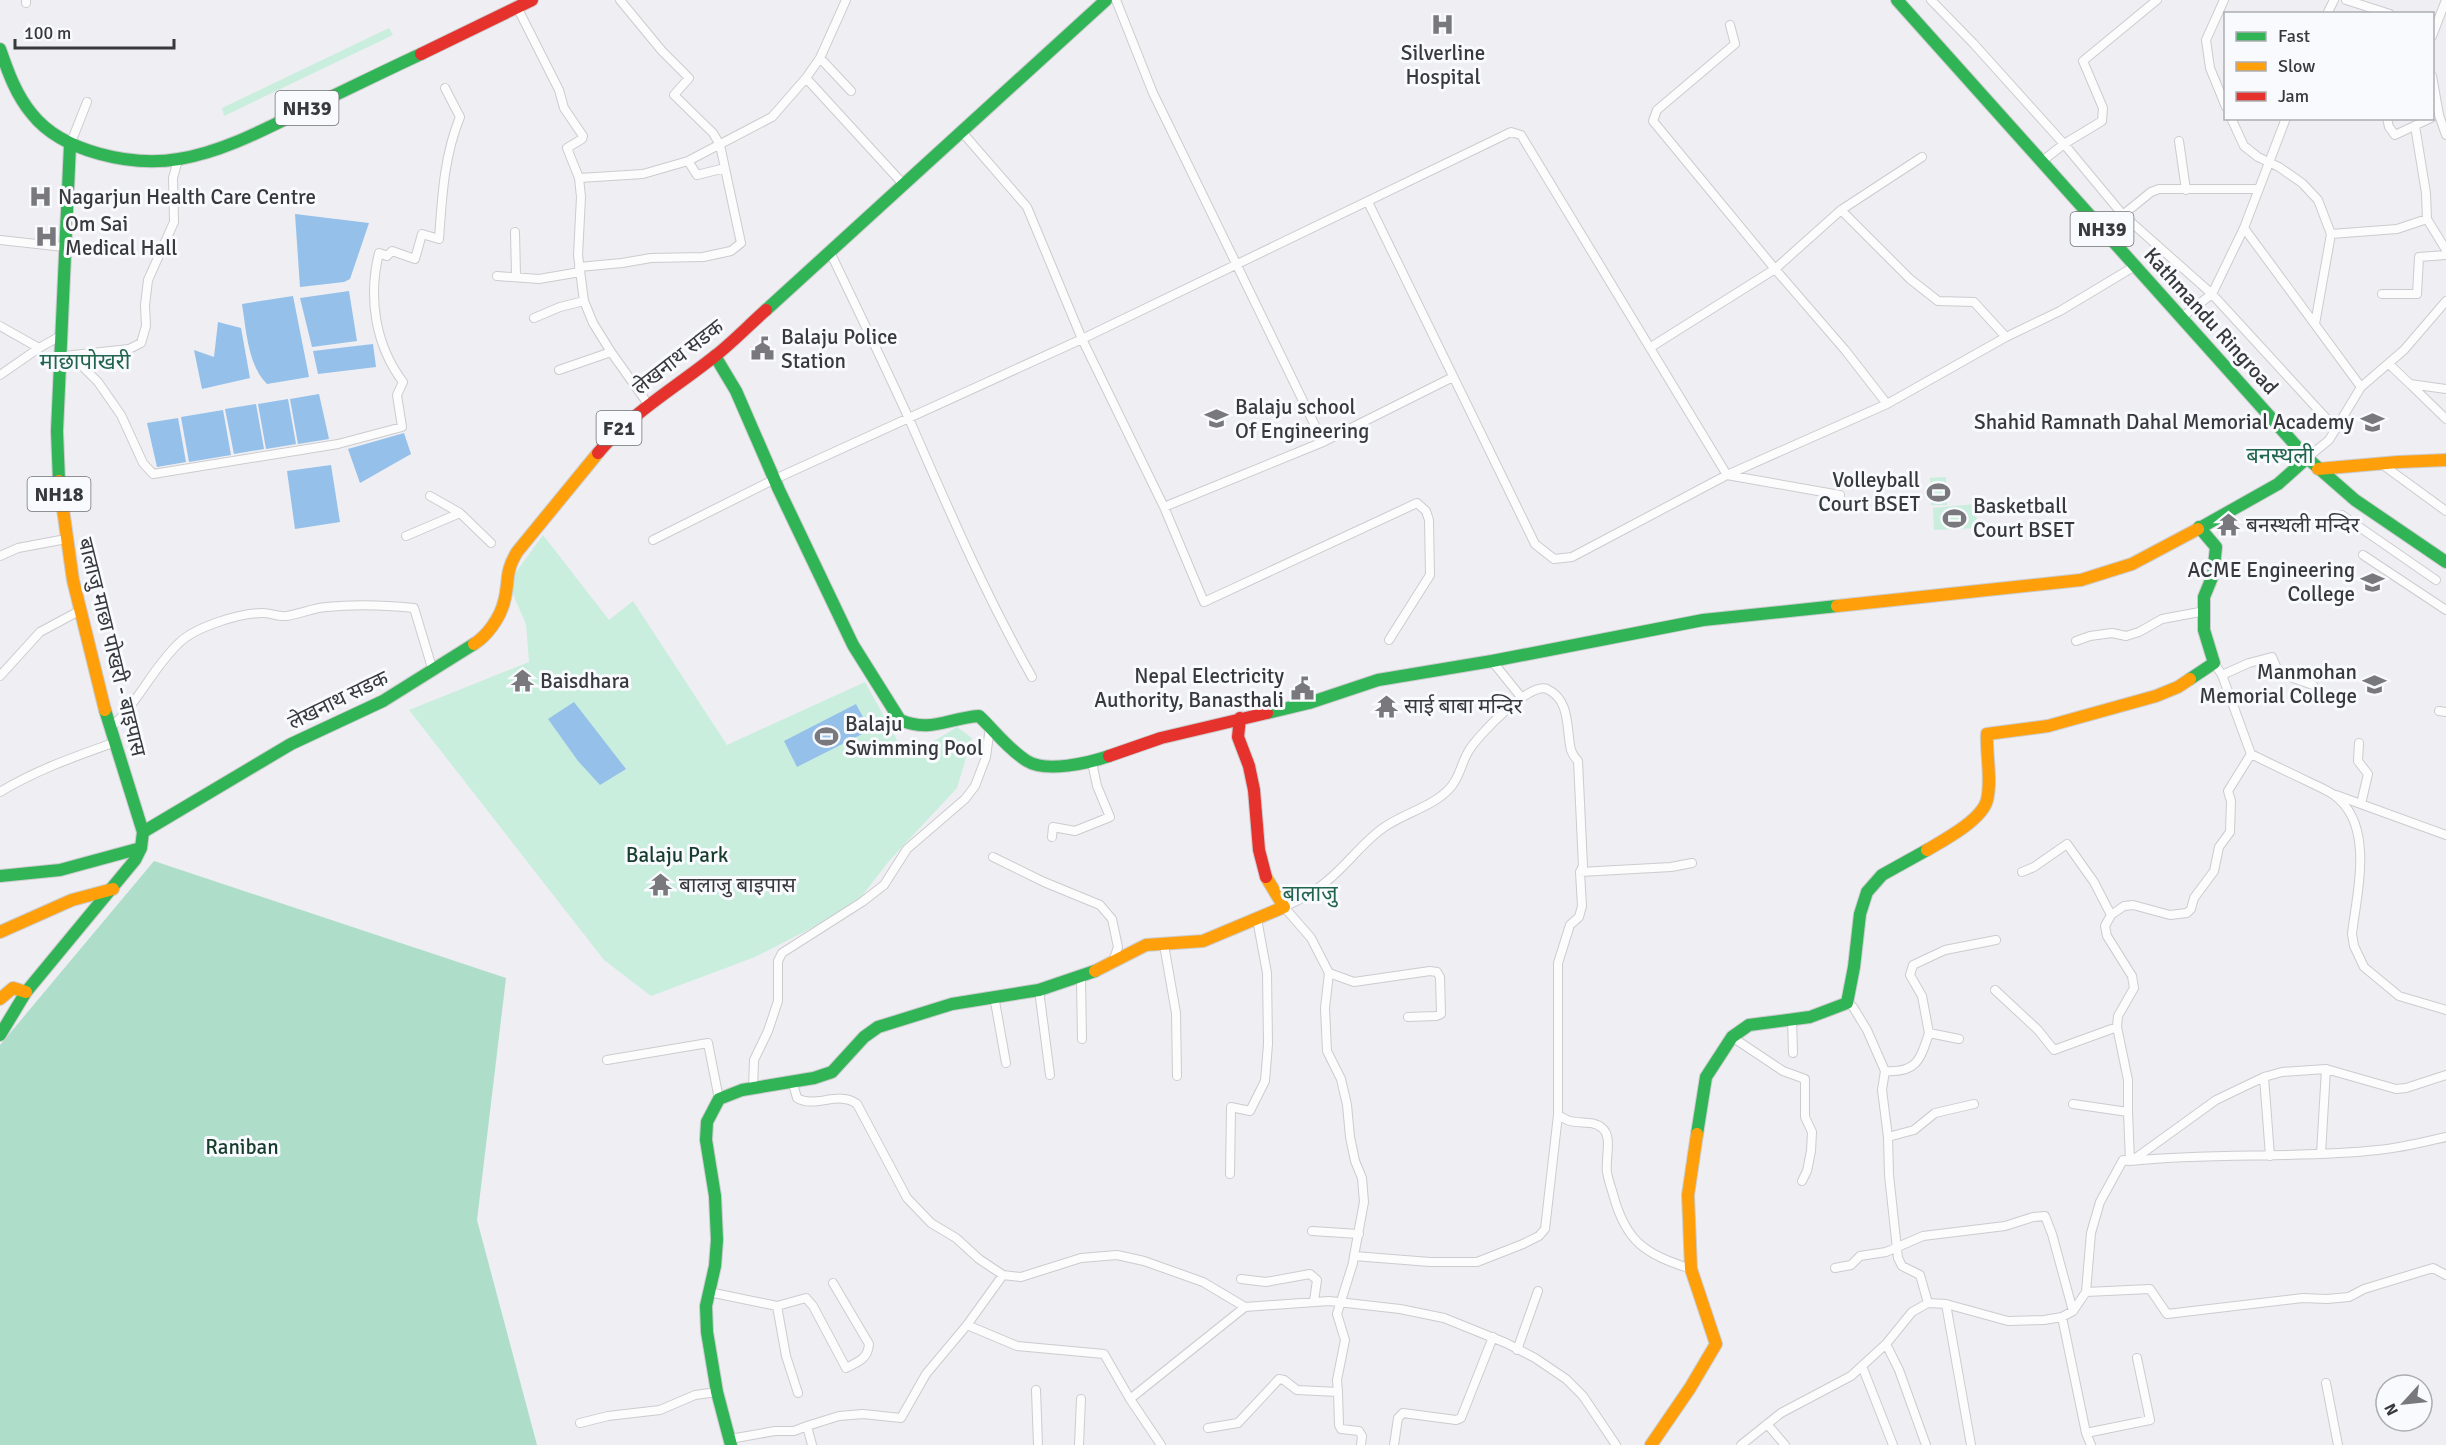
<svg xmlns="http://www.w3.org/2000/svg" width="2446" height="1445" font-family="Signika,'Noto Sans Devanagari',sans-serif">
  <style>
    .green { fill: #c9eedd }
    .forest { fill: #aedec9 }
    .water { fill: #94c0ea }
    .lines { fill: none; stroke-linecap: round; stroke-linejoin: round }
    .street-casing { stroke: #cccccf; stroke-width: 10 }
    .fast-casing { stroke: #cccccf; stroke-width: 14 }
    .slow-casing { stroke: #cccccf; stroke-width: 14 }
    .jam-casing { stroke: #cccccf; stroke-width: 14 }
    .street { stroke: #fcfcfd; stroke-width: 8 }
    .fast { stroke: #30b455; stroke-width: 12 }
    .slow { stroke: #ff9f0a; stroke-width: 12 }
    .jam { stroke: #e5322d; stroke-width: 12 }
    .labels { text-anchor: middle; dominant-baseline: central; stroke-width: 6; stroke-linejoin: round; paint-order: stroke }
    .shield { fill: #f9fafe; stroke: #727377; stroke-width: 1.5 }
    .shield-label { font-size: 20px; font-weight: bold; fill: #38393d }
    .poi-label { font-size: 21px; fill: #38393d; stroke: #f9fafe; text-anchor: start }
    .street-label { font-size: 21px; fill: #38393d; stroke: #f9fafe }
    .park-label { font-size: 21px; fill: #163d2c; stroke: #f9fafe }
    .neighbourhood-label { font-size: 22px; fill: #21654c; stroke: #f9fafe }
  </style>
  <rect width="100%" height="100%" fill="#eeeef3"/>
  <path class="green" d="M389 28 393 35 224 116 222 108Z
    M1946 477 1947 505H1931L1930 478Z
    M1976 504 1977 528 1934 530 1933 508Z
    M543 535 609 620 633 601 727 745 865 682 901 747 929 744 957 727 972 738 957 788 889 861 861 897 825 921 755 957 651 996 604 960 409 710 529 662 526 624 508 583Z"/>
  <path class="forest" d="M154 861 506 978 477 1220 537 1445H0V1045Z"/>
  <path class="water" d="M295 214 369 223 350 279 344 282 300 287Z
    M349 291 357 341 312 347 300 298Z
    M293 296 309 377 267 384C248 366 246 329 242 304Z
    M218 322 241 328 250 378 202 389 194 350 214 357Z
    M373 344 376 367 318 374 313 351Z
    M319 394 329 439 298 444 290 399Z
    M288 399 296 444 266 449 258 404Z
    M256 404 264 449 234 454 225 409Z
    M223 410 231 455 189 462 181 417Z
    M178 418 186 462 157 467 147 423Z
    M404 433 411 454 360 483 348 449Z
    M331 465 340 522 295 529 287 471Z
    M574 702 626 769 600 785 578 761 548 719Z
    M856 704 870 730 797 767 784 741Z"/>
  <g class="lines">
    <defs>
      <path id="street" d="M26 0V3
        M1116 0 1153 93 1323 442
        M1931 0 1973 43 2064 144 2123 215 2212 294 2336 429
        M2224 0 2206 40 2210 68 2226 107
        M2346 0 2390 14
        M517 7 559 90 564 108 583 136 582 139 567 148 579 178 581 197 578 255 584 301
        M2327 14 2334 0
        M1730 25 1735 44 1657 110 1653 121 1775 269 1845 350 1887 404
        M2432 36 2446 0
        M820 58 851 91
        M2432 76 2439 115 2446 135
        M806 78 904 185
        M2231 118 2244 146 2258 157 2279 167 2302 183 2318 200 2331 234 2315 324
        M2387 118 2389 127 2395 135 2431 118
        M2415 126 2426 193 2427 219 2446 250
        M962 132 1027 207 1082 339 1164 507 1204 602 1417 503 1426 511 1429 520 1430 575 1389 640
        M2179 141 2186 190
        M70 145 87 102
        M688 161 772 117 806 78 820 58 846 0
        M2041 162 2064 144 2102 121 2103 108 2083 61 2157 0
        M579 178 643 174 688 161 697 175 725 168
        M1368 202 1535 544 1554 559 1572 557 1727 475 1887 404 2006 337 2060 311 2135 266
        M1841 210 1910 279 1938 301 1974 302 2006 337
        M2244 228 2361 387
        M2103 231 2151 192 2159 189H2259
        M515 232 516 276
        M2331 234 2397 229 2427 219
        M0 240 64 247
        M830 252C857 308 884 364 910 421 948 508 985 594 1032 677
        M579 267 622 263 651 258 703 257 731 251 741 243 720 145 713 133 674 95 689 78 662 51 620 0
        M497 276 539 279 580 272
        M2382 294H2417L2419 257 2446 255
        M2182 317 2212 294 2244 228 2286 118
        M534 318 560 307 584 301 593 323 611 352
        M0 326 39 348
        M1651 347 1775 269 1841 210 1922 157
        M61 356 79 363 98 382 121 415 143 463 153 474 338 444 402 427 397 395 403 382C375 345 368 297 379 253L387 256 392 251 415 259 422 234 439 239C442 197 444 156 460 117L445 88
        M64 356 129 349 141 343 146 326 145 305 148 280 174 222 173 178 178 160
        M2389 364 2410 384 2446 389
        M559 370 611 352 648 404
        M0 375 39 348 62 335
        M2410 384 2446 419
        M2307 458 2329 440 2361 387 2404 350 2446 301
        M2383 465 2446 511
        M430 496 460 513
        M1164 507 1323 442 1453 377
        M2342 515 2436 580
        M406 536 460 513 491 543
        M653 540 775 479 1082 339 1511 132 1521 135 1727 475 1840 495
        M2363 555 2446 610
        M0 556 18 548 66 539
        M2076 641 2090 636 2112 633 2126 636 2139 632 2162 619 2205 611
        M1492 661 1521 697
        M2214 663 2222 675 2251 754C2271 764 2290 773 2309 782 2317 786 2327 790 2334 795 2375 825 2357 891 2352 934L2354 946 2364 967 2399 996 2446 1010
        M2222 675 2249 663 2272 657 2279 673 2313 685
        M0 676 40 632 81 610
        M2439 711 2446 712
        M109 729C138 704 151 670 178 644 194 627 240 613 263 613 271 613 278 617 286 616 300 614 313 608 326 607 355 604 385 605 414 608L433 671
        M2359 743 2358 761 2368 774 2361 804
        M0 792C36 770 74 757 113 743
        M2336 795 2446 835
        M1052 837 1053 827 1075 831 1110 817 1097 786 1092 762
        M993 857 1044 882 1100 905 1112 919 1118 947 1112 964
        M1580 872 1671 867 1692 863
        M2022 872 2034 867 2067 844 2094 882 2111 915
        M1164 945 1176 1013 1177 1076
        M1329 973 1354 982 1430 971 1437 972 1440 977 1441 1014 1436 1016 1408 1017
        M1081 978 1082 1039
        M1039 990 1050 1075
        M1995 990 2038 1030 2054 1050 2117 1027
        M994 996 1006 1063
        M1847 1003 1853 1007 1867 1030 1885 1071 1882 1090 1888 1137 1889 1175 1898 1258 1902 1266 1920 1275 1928 1303
        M1792 1020 1793 1053
        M1929 1033 1922 996 1910 975 1913 965 1945 950 1996 940
        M1732 1037 1783 1071 1805 1079V1117L1812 1132 1811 1151 1807 1171 1802 1181
        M607 1060 708 1043 719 1099
        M2326 1069 2396 1089 2406 1088 2446 1075
        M1885 1071C1916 1073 1920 1061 1929 1033L1959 1039
        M792 1080 797 1098C815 1109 839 1090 857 1104L907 1198 931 1223 956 1238 979 1259 1003 1275 1021 1277 1081 1258 1117 1255 1144 1261 1203 1282 1245 1307 1329 1301 1400 1309 1444 1318 1506 1343 1535 1358 1566 1379 1583 1396 1616 1445
        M753 1089 754 1060 768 1031 778 1001V961L782 953 862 902 884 885 907 849 965 799 975 786 986 757 990 727
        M2073 1104 2128 1112V1080L2117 1027 2118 1016 2134 988 2132 976 2107 936 2105 926 2111 915 2124 906 2133 905 2170 915 2187 913 2191 909 2194 898 2214 871 2219 847 2230 832 2231 801 2228 791 2251 754
        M1558 1115C1562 1117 1566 1120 1570 1121 1581 1124 1593 1120 1602 1128 1613 1136 1605 1159 1607 1172 1608 1179 1611 1187 1613 1194 1626 1243 1646 1254 1691 1269
        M1888 1137 1914 1130 1935 1113 1974 1104
        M2270 1156 2264 1077 2282 1072 2326 1069 2321 1154
        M2133 1160 2216 1100 2264 1077
        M2130 1161C2213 1152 2296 1159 2378 1150 2401 1148 2424 1142 2446 1137
        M1230 1174 1231 1107 1250 1111 1265 1081 1268 1044 1267 973 1257 919
        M1312 1231 1359 1234
        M1835 1268 1851 1265 1860 1256 1886 1252 1923 1236 2005 1226 2033 1217 2045 1216 2052 1234 2073 1311
        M1241 1279 1266 1282 1310 1274 1317 1280 1314 1301
        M709 1292 777 1306 806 1298 813 1306 846 1368C858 1362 868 1359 869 1344L833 1283
        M2086 1292 2150 1289 2167 1314 2303 1298 2327 1299 2349 1297 2364 1289 2433 1268 2446 1275
        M1946 1304 1971 1445
        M777 1306 786 1356 798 1393
        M2062 1317 2086 1433 2091 1445
        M967 1325 1017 1346 1104 1354 1130 1399 1161 1445
        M1886 1344 1899 1370 1926 1445
        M1517 1350 1538 1291
        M1862 1366 1893 1445
        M2326 1383 2338 1445
        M1036 1390 1038 1445
        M1338 1392 1339 1425 1341 1429 1359 1431 1362 1436 1361 1445
        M1130 1399 1245 1307
        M580 1423 608 1416 660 1410 695 1395 717 1392
        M1767 1424 1785 1445
        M807 1426 839 1416 863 1414 901 1418 926 1374 967 1325 1003 1275
        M1208 1428 1238 1423 1279 1379 1284 1380 1297 1390 1338 1392 1337 1380 1345 1340 1337 1314 1353 1263 1354 1256 1364 1202 1362 1178 1355 1161 1350 1137 1347 1105 1341 1079 1327 1051 1325 1008 1329 973 1311 938 1284 907C1299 900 1315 892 1327 881 1347 865 1362 843 1383 828 1404 813 1433 807 1450 788 1460 777 1461 764 1468 752 1477 736 1530 681 1547 689 1571 700 1566 729 1571 750 1572 753 1575 758 1578 761L1583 866 1580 872 1582 906 1579 917 1570 925 1558 963V1115L1545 1229 1539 1236 1523 1244 1477 1262H1430L1354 1256
        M2086 1433 2150 1420 2137 1358
        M730 1439 775 1431H794L807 1426 812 1445
        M1079 1445 1081 1399
        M1394 1445 1398 1418 1403 1413 1456 1420 1461 1418 1493 1337
        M1741 1445 1781 1413 1851 1376 1886 1344 1912 1312 1928 1303 1946 1304 2008 1321 2044 1320 2062 1317 2073 1311 2086 1292 2091 1233 2100 1202 2123 1160 2130 1161 2128 1112"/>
      <path id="fast" d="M1897 0 2307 458 2355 500 2446 562
        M0 49C8 72 16 95 32 114 62 152 132 167 179 159 223 152 265 129 306 109 344 91 382 72 421 54
        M766 310 1106 0
        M715 356 736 391 779 490 853 645 900 720C931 733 948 718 979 716 994 730 1009 750 1027 761 1046 773 1089 763 1109 756
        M59 481 57 431 70 145
        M2198 529 2278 484 2307 458
        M2190 679 2214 663 2204 630V597L2213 575 2216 547 2199 527
        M1267 713 1309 703 1378 680 1492 661 1703 620 1837 606
        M143 832 291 744 383 701 474 644
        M0 876 60 870 141 848
        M0 1035 26 992 135 860 141 848 143 832 105 710
        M1697 1134 1706 1077 1732 1037 1749 1025 1810 1017 1847 1003 1854 967 1860 914 1867 892 1882 875 1927 850
        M731 1445 717 1392 707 1332 706 1306 715 1266 717 1240 715 1196 706 1140 707 1122 719 1099 742 1090 814 1078 832 1072 864 1037 878 1027 952 1004 1039 990 1095 971"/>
      <path id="slow" d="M2318 469 2398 462 2446 460
        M59 481 73 580 105 710
        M1837 606 2081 580 2132 564 2198 529
        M474 644C487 636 500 618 504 602 510 580 504 574 517 552L598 453
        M1927 850C1944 840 1982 820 1987 800 1992 779 1986 755 1987 734L2048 726 2156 696 2178 687 2190 679
        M0 932 72 900 113 889
        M1095 971 1146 945 1203 941 1284 907 1266 877
        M0 999 13 988 26 992
        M1651 1445 1690 1388 1716 1344 1691 1269 1688 1195 1697 1134"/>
      <path id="jam" d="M421 54 532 0
        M598 453C631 413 675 388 715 356 733 342 749 325 766 310
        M1240 718 1238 737 1249 766 1254 790 1259 850 1266 877
        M1109 756 1161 738 1267 713"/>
    </defs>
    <use href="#street" class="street-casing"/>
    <use href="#fast" class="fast-casing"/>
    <use href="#slow" class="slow-casing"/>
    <use href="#jam" class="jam-casing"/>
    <use href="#street" class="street"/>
    <use href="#fast" class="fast"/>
    <use href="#slow" class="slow"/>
    <use href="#jam" class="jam"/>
  </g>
  <defs>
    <symbol id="hospital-bare" viewBox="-9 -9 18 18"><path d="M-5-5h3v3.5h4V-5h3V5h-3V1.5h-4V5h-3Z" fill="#78787d" stroke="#f9fafe" stroke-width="2.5" paint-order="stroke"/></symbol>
    <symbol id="civic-bare" viewBox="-9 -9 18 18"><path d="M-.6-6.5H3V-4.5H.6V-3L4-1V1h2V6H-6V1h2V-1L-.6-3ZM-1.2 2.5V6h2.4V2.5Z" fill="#78787d" stroke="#f9fafe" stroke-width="2.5" paint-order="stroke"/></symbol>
    <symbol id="university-bare" viewBox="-9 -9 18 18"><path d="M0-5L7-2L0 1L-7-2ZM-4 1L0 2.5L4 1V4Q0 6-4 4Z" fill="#78787d" stroke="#f9fafe" stroke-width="2.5" paint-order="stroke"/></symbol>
    <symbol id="stadium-bare" viewBox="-9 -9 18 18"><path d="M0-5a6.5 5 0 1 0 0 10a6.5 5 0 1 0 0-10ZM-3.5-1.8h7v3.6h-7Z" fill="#78787d" stroke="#f9fafe" stroke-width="2.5" paint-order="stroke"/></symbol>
    <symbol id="temple-bare" viewBox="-9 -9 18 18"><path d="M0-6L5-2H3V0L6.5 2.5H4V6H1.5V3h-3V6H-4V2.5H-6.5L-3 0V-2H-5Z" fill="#78787d" stroke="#f9fafe" stroke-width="2.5" paint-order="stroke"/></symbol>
  </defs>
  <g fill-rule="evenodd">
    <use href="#hospital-bare" x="1426" y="8" width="33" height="33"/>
    <use href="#hospital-bare" x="24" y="180" width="33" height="33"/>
    <use href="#hospital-bare" x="30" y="220" width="33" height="33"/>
    <use href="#civic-bare" x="746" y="332" width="33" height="33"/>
    <use href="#university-bare" x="1200" y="402" width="33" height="33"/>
    <use href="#university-bare" x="2356" y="406" width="33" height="33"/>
    <use href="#stadium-bare" x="1922" y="476" width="33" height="33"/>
    <use href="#stadium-bare" x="1938" y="502" width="33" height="33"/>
    <use href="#temple-bare" x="2212" y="508" width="33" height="33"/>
    <use href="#university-bare" x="2356" y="566" width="33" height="33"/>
    <use href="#temple-bare" x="506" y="664" width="33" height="33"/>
    <use href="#university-bare" x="2358" y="668" width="33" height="33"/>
    <use href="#civic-bare" x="1286" y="672" width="33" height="33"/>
    <use href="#temple-bare" x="1370" y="690" width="33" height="33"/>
    <use href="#stadium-bare" x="810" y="720" width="33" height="33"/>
    <use href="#temple-bare" x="644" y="868" width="33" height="33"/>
  </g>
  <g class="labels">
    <g class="shield">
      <rect x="275.5" y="91" width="63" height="34" rx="4.5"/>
      <rect x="2070.5" y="212" width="63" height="34" rx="4.5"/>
      <rect x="596.5" y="411" width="45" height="34" rx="4.5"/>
      <rect x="27.5" y="477" width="63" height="34" rx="4.5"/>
    </g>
    <g class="shield-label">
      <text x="307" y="108">NH39</text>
      <text x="2102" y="229">NH39</text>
      <text x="619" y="428">F21</text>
      <text x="59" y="494">NH18</text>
    </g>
    <g class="poi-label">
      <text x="1443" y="53" text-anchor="middle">Silverline<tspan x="1443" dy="24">Hospital</tspan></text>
      <text x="58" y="197">Nagarjun Health Care Centre</text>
      <text x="65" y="224">Om Sai<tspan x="65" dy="24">Medical Hall</tspan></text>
      <text x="781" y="337">Balaju Police<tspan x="781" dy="24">Station</tspan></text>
      <text x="1235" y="407">Balaju school<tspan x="1235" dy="24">Of Engineering</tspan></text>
      <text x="2354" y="422" text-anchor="end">Shahid Ramnath Dahal Memorial Academy</text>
      <text x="1920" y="480" text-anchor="end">Volleyball<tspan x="1920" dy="24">Court BSET</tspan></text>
      <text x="1973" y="506">Basketball<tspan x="1973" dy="24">Court BSET</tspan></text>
      <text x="2246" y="525">बनस्थली मन्दिर</text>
      <text x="2355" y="570" text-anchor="end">ACME Engineering<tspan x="2355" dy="24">College</tspan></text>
      <text x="2357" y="672" text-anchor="end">Manmohan<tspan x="2357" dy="24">Memorial College</tspan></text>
      <text x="1284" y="676" text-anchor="end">Nepal Electricity<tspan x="1284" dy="24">Authority, Banasthali</tspan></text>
      <text x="540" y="681">Baisdhara</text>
      <text x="1404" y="706">साई बाबा मन्दिर</text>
      <text x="845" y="724">Balaju<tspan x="845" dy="24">Swimming Pool</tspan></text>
      <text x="679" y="885">बालाजु बाइपास</text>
    </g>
    <g class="street-label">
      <text transform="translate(2211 321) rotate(48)">Kathmandu Ringroad</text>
      <text transform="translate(678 357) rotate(-38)">लेखनाथ सडक</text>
      <text transform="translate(112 647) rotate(76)">बालाजु माछा पोखरी - बाइपास</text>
      <text transform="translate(338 700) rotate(-26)">लेखनाथ सडक</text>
    </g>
    <g class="park-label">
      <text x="677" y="855">Balaju Park</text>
      <text x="242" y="1147">Raniban</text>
    </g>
    <g class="neighbourhood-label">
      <text x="85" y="361">माछापोखरी</text>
      <text x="2280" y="455">बनस्थली</text>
      <text x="1310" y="893">बालाजु</text>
    </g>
  </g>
  <rect x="2224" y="12" width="210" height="108" fill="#f9fafe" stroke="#acadb1" stroke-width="1.5"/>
  <rect x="2236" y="32" width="30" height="9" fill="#30b455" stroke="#acadb1" stroke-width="1.5"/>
  <text x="2278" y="42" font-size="18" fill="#38393d">Fast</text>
  <rect x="2236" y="62" width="30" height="9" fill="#ff9f0a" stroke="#acadb1" stroke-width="1.5"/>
  <text x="2278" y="72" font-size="18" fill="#38393d">Slow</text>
  <rect x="2236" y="92" width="30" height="9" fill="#e5322d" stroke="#acadb1" stroke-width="1.5"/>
  <text x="2278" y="102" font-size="18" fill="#38393d">Jam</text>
  <g transform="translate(2404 1403) rotate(243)"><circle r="28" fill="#f9fafe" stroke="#acadb1" stroke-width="1.5"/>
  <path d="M0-4.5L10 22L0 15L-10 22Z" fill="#78787d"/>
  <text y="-9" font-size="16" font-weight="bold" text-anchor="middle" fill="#38393d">N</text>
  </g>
  <path d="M15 39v9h159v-9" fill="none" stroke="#38393d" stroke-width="3"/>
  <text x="24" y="39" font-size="18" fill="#38393d" stroke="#f9fafe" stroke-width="4.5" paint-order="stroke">100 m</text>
</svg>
